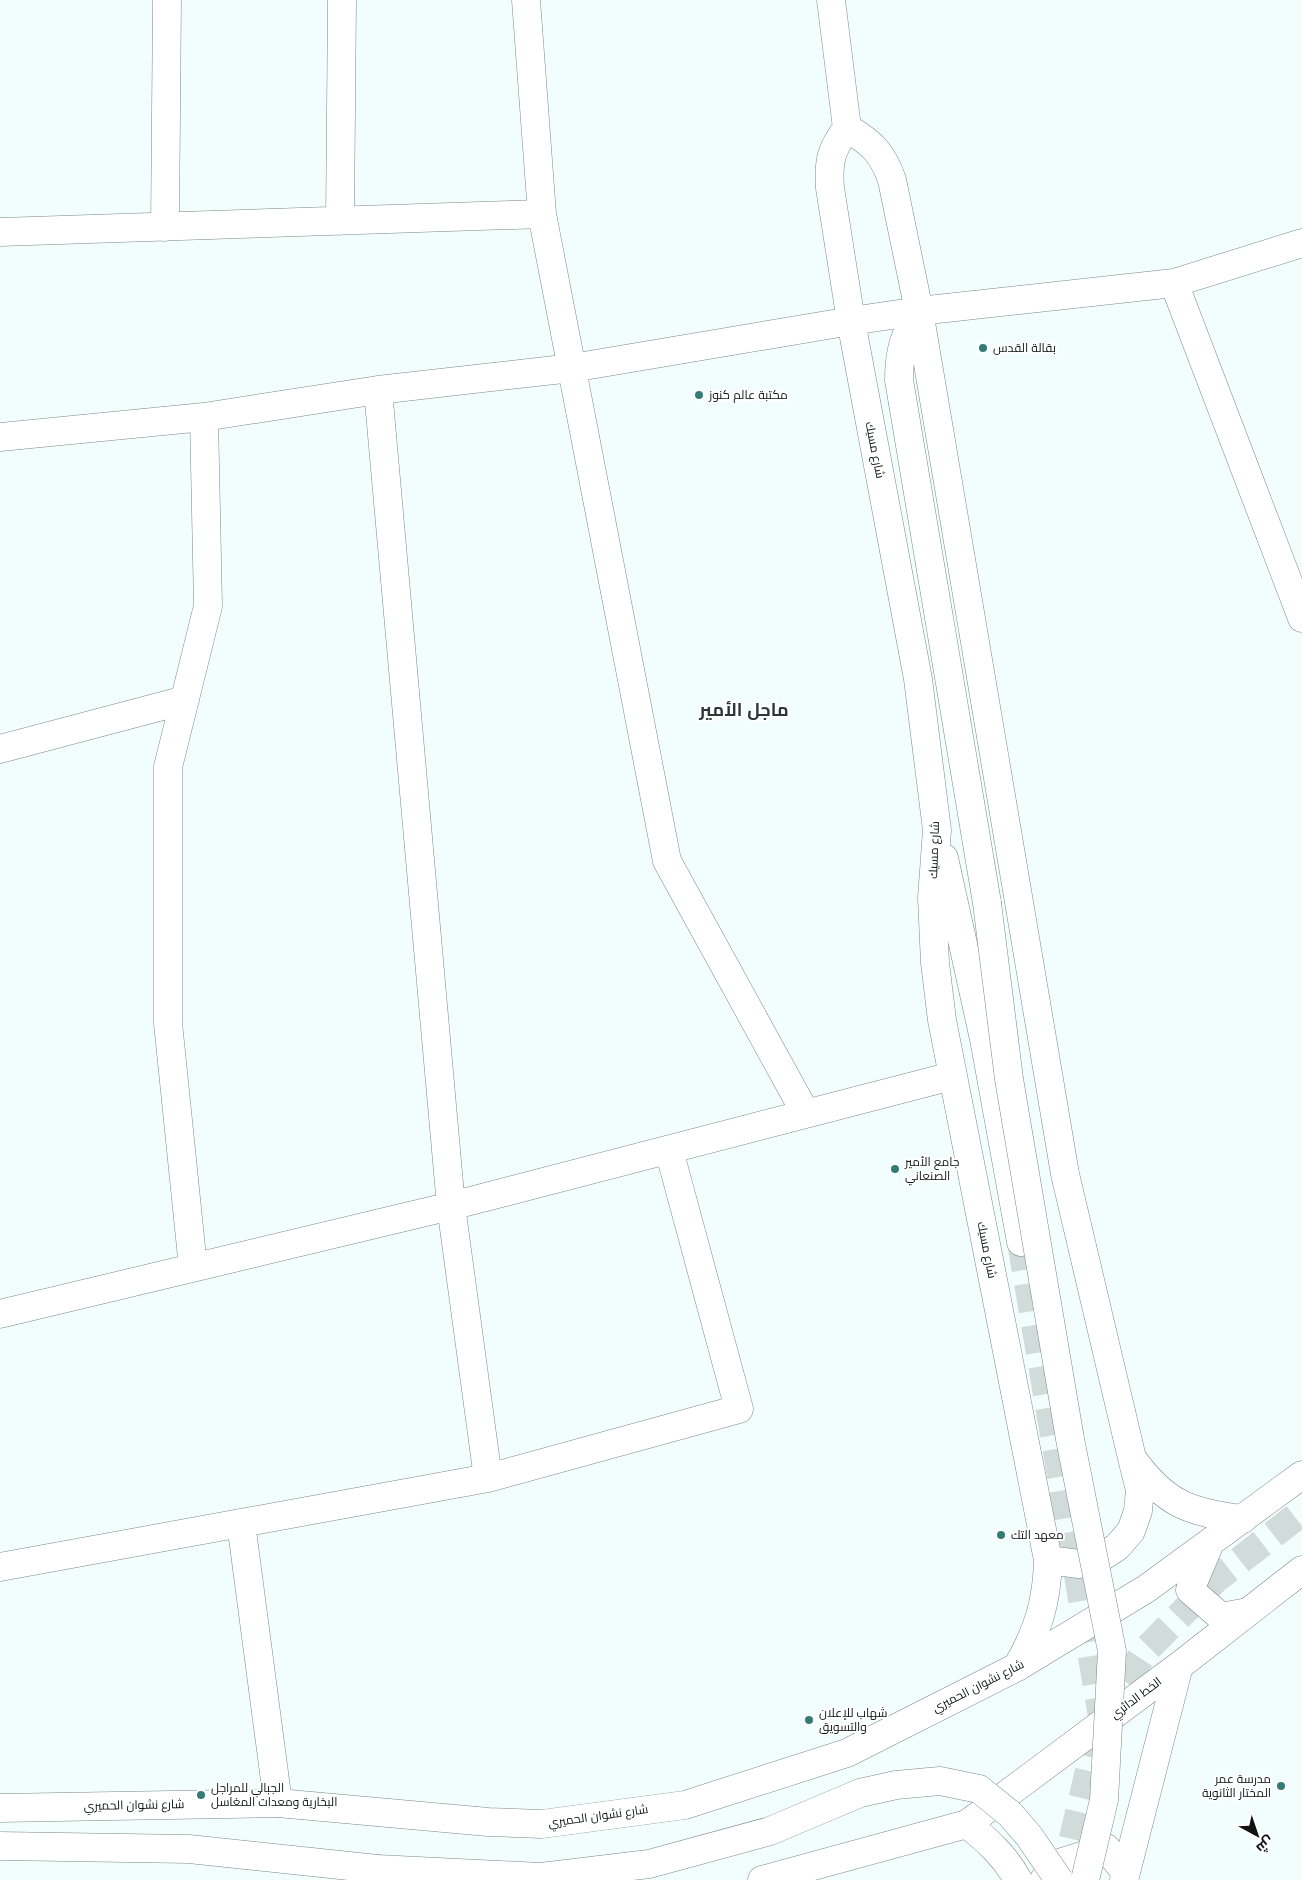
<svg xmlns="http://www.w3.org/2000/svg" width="1302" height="1880" font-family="'Nunito Sans',Cairo,sans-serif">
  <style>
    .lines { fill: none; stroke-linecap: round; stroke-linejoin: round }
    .secondary-tunnel { stroke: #d0dbda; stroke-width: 28; stroke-dasharray: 28 14; stroke-linecap: butt }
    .primary-tunnel { stroke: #d0dbda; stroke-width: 28; stroke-dasharray: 28 14; stroke-linecap: butt }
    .street-casing { stroke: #7b8987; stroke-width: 29 }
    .secondary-casing { stroke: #7b8987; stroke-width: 29 }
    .primary-casing { stroke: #7b8987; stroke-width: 29 }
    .street { stroke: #fff; stroke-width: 28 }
    .secondary { stroke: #fff; stroke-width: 28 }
    .primary { stroke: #fff; stroke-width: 28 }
    .secondary-bridge-casing { stroke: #7b8987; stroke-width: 29; stroke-linecap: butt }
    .primary-bridge-casing { stroke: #7b8987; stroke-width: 29; stroke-linecap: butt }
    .secondary-bridge { stroke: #fff; stroke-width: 28 }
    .primary-bridge { stroke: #fff; stroke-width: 28 }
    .poi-dot { fill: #337b75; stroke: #fff; stroke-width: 2 }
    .labels { text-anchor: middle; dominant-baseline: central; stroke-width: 4; stroke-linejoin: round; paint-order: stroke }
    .poi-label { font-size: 12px; fill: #0e1312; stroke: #fff; text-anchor: start }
    .street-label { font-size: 12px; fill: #0e1312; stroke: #fff }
    .district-label { font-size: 18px; font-weight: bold; fill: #2d3938; stroke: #fff }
  </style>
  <rect width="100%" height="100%" fill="#f2fefd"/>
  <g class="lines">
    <path class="secondary-tunnel" d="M1021 1242 1102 1716"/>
    <path class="primary-tunnel" d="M1063 1880 1102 1716 1146 1650 1216 1579 1302 1512"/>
    <defs>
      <path id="street" d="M526 0 542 214 667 861 806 1114
        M340 221 342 0
        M165 227 167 0
        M0 232 542 214
        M1174 283 1302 618
        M378 390 451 1206 488 1478
        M0 437 204 417 378 390 572 368 851 321 919 311 1174 283 1302 243
        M0 749 185 700
        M193 1267 168 1023V767L208 606 204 417
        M0 1314 451 1206 952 1076
        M241 1523 278 1803
        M0 1567 488 1478 739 1409 669 1150"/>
      <path id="secondary" d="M831 0 847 128C831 149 828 162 830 188L851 321 918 679 937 830 932 898 935 963 942 1020 1048 1560C1047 1602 1038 1631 1017 1667
        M847 128C872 143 882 152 892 180L919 311 1065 1174 1132 1458C1164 1503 1189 1513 1243 1519
        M919 311C904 335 899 352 899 380L987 903
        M944 858 984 1039 1021 1242
        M1048 1560 1079 1564 1100 1558 1117 1547 1131 1531 1138 1511 1140 1490 1133 1462"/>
      <path id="primary" d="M1209 1545 1190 1590 1221 1617 1248 1612
        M0 1808 278 1803 488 1822 542 1824 685 1805 847 1753 1017 1667 1146 1589 1302 1475
        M967 1824C988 1841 1005 1856 1018 1880
        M0 1846 189 1849 377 1869
        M762 1880 967 1824 1179 1666 1302 1570
        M1044 1880 1059 1863 1106 1848 1126 1873
        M1124 1880 1179 1666"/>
    </defs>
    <use href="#street" class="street-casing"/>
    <use href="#secondary" class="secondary-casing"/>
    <use href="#primary" class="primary-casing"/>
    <use href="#street" class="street"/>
    <use href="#secondary" class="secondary"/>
    <use href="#primary" class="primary"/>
    <defs>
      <path id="secondary-bridge" d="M987 903 1009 1079 1070 1439 1112 1651 1104 1800 1085 1880"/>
      <path id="primary-bridge" d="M377 1869 541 1877 649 1864 770 1831 860 1793 896 1785 940 1781 979 1789 1010 1814 1029 1836 1059 1880"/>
    </defs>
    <use href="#secondary-bridge" class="secondary-bridge-casing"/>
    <use href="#primary-bridge" class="primary-bridge-casing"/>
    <use href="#secondary-bridge" class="secondary-bridge"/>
    <use href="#primary-bridge" class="primary-bridge"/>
  </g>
  <g class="poi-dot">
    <circle cx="983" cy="348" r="5"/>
    <circle cx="699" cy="395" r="5"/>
    <circle cx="895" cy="1169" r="5"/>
    <circle cx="1001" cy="1535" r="5"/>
    <circle cx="809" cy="1720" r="5"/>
    <circle cx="1281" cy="1786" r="5"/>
    <circle cx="201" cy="1795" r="5"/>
  </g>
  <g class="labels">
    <g class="poi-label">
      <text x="993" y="348">بقالة القدس</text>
      <text x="709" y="395">مكتبة عالم كنوز</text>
      <text x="905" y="1162">جامع الأمير<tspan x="905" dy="14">الصنعاني</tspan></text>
      <text x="1011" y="1535">معهد التك</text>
      <text x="819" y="1713">شهاب للإعلان<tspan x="819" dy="14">والتسويق</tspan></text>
      <text x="1271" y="1779" text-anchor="end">مدرسة عمر<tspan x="1271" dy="14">المختار الثانوية</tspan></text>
      <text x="211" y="1788">الجبالي للمراجل<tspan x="211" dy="14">البخارية ومعدات المغاسل</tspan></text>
    </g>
    <g class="street-label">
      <text transform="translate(875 450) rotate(79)">شارع مسيك</text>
      <text transform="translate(934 850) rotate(-88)">شارع مسيك</text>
      <text transform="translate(987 1250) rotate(79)">شارع مسيك</text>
      <text transform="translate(978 1686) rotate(-27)">شارع نشوان الحميري</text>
      <text transform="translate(1136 1698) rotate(-37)">الخط الدائري</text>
      <text transform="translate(134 1805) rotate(-1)">شارع نشوان الحميري</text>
      <text transform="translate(598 1816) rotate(-8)">شارع نشوان الحميري</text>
    </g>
    <g class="district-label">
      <text x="744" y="710">ماجل الأمير</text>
    </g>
  </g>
  <g transform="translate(1257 1835) rotate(140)" stroke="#ffffff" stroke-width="4" paint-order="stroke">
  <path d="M0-4L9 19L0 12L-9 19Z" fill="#0e1312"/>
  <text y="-8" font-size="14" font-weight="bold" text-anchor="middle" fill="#0e1312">ش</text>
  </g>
</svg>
